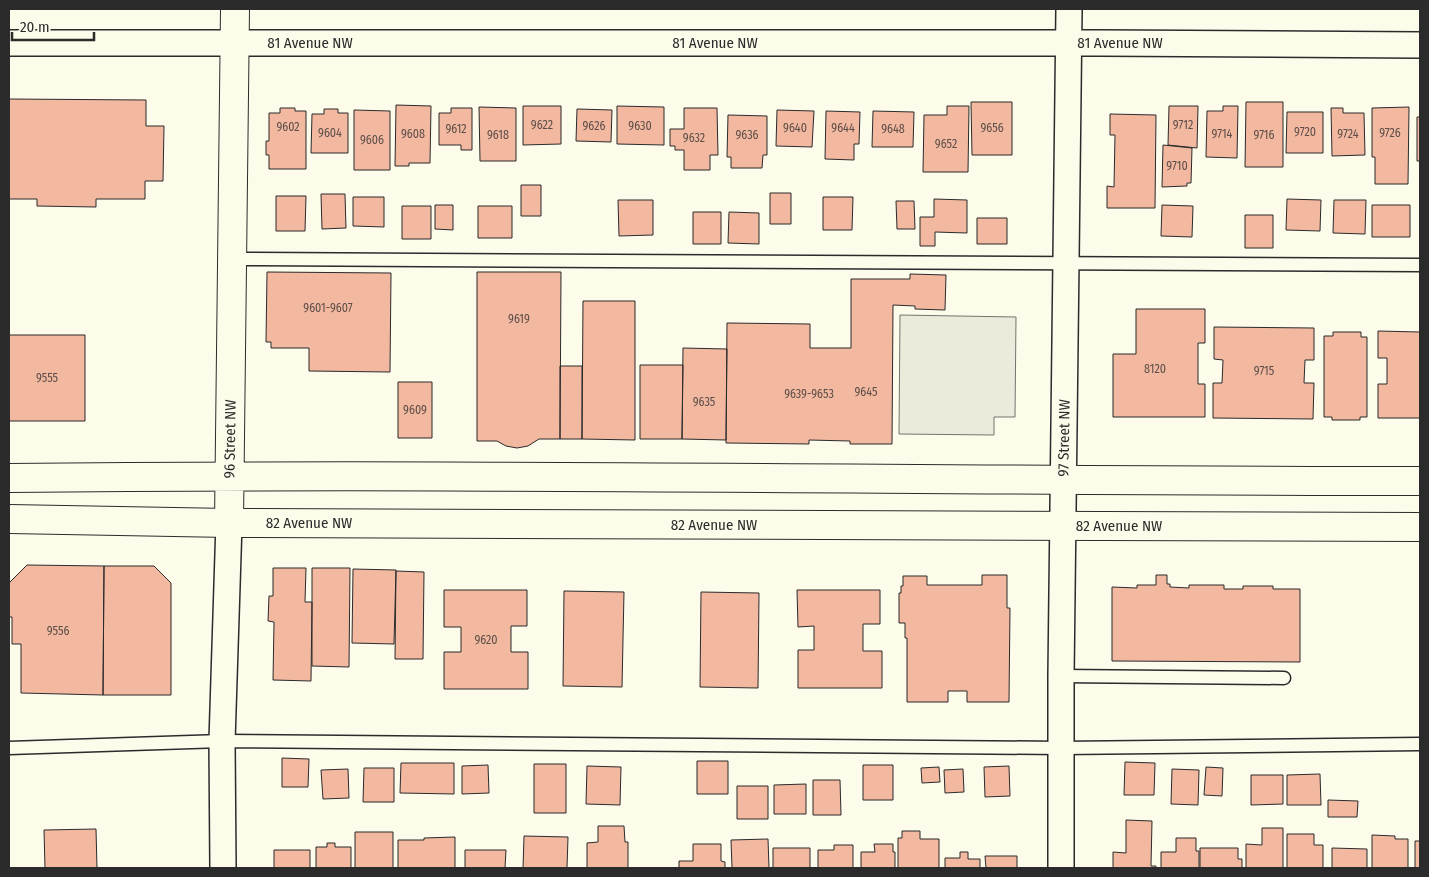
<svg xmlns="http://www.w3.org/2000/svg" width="1429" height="877" font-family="'Fira Sans Condensed',sans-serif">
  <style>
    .parking { fill: #eceadb; stroke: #74746e }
    .building { fill: #f2b8a0; stroke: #2b2b2b }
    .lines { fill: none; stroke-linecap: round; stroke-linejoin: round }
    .lane-casing { stroke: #2b2b2b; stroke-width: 15 }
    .street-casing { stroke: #2b2b2b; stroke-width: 28 }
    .secondary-casing { stroke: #2b2b2b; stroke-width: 30 }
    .lane { stroke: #fdfbea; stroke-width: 12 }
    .street { stroke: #fdfbea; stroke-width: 25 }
    .secondary { stroke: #fdfbea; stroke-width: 28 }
    .labels { text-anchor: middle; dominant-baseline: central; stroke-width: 4; stroke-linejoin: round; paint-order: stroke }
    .number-label { font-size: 12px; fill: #5d4e48 }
    .street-label { font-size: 15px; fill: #2b2b2b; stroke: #fdfbea }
  </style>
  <rect width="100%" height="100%" fill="#fdfbea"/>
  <path class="parking" d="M900 315 1016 317 1015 417H994V435L899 434Z"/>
  <path class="building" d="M9 99 146 100V126H164L163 181H145V199H96V207L37 206V199H9Z
    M971 102H1012V155H972Z
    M1246 102H1283V167H1245Z
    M396 105 431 106 430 163H409V166H395Z
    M523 106H561V144L523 145Z
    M617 106 664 107V145L617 144Z
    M947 106H969L968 172H923L924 115H947Z
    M1169 106H1198L1197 148 1168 145Z
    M1223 106H1238L1237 158 1206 157 1207 111H1223Z
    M479 107 516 108V161H480Z
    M1409 107 1408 184H1375V157H1372V108Z
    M280 108H295V111H306V169H269V155H266V141H269V113H280Z
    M451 108H472V150H461V145H439V113H451Z
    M684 108H717L718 155H710V170H684V150H675V146H670V129H684Z
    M1331 108H1343V113H1364L1365 155 1332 156Z
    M324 109H338V113H348V153H311L312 114H324Z
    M577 109 612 110 611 142 576 141Z
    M354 110 390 111V170H354Z
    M777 110 814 111 812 147 776 146Z
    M826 111 860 112 859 144H854V160L825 159Z
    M873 111 914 112 913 147H872Z
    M1287 112H1323V153H1286Z
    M1110 114 1156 115 1155 208H1107V186L1114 187 1115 135H1110Z
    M728 115 767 116V155H763L762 168H731V157H727Z
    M1417 117H1420V161H1417Z
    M1163 145 1192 148 1191 183H1187V186L1162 187Z
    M521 185H541V216H521Z
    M770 193H791V224H770Z
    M321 194H345L346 228 322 229Z
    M276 196H306L305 231H276Z
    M353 197H384V227L353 226Z
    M823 197H853L852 230H823Z
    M934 199 967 200V233L935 232V246H920V217H934Z
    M1287 199 1321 200 1320 231 1286 230Z
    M618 200H653V235L619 236Z
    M1334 200H1366L1365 234 1333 233Z
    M896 201H914L915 229H897Z
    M435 205H453V230L435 229Z
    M1162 205 1193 206 1192 237 1161 236Z
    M1372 205H1410V237H1372Z
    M402 206H431V239H402Z
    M478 206H512V238H478Z
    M693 212H721V244H693Z
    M729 212 759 213V244L728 243Z
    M1245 215H1273V248H1245Z
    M977 218H1007V244H977Z
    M267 272 391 273 390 372 309 371V348H271V342H266Z
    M477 272H561L560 439H539L528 446 517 448 506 446 497 441H477Z
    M910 274 946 275 945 310 915 309V306L893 305 892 444H850V441L809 440V444L726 443 727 323 810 324V348H851V279H910Z
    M583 301H635V440L582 439Z
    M1136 309H1205V343H1198V384H1205V417H1113V354H1136Z
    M1214 327 1314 328V360H1305L1304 383H1314L1313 419 1213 418V383H1222L1223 360 1214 359Z
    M1378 331 1420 332V418H1378V384H1387V358H1378Z
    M1333 332H1361V337H1367V417H1360V420H1332V417H1324V336H1333Z
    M9 335H85V421H9Z
    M683 348 727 349 726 440 682 439Z
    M640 365H683L682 439H640Z
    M560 366H582V439H560Z
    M398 382H432V438H398Z
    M27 565 104 566 103 695 21 693V644H12V617H9V583Z
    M104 566H154L171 583V695H103Z
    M273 568H306L305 602H312L311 681 273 680 274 622 268 621 269 596H273Z
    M312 568H350L349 667 312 666Z
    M353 569 396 570 394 644 352 643Z
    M396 571 424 572 423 659H395Z
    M982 575H1007V608H1010L1009 702H967V691H948V702H907V638H905V623H899V593H901V586H903V576H927V585H982Z
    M1156 575H1167V584H1170V587L1189 588V585H1224V589H1243V586H1273V589H1300V662L1112 661V587L1137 588V585H1156Z
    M444 590H527V626H511V652H528V689H444V652H461V627H444Z
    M797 590H880V624H863V651H882V688H798V650H814V626L798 627Z
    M564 591 624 592 622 687 563 686Z
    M701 592 759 593 758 688 700 687Z
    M282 758 309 759 308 787H282Z
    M697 761H728V794H697Z
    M1125 762 1155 763 1154 795H1124Z
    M401 763H454V794L400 793Z
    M534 764H566V813H534Z
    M488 765 489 793 462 794V766Z
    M863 765H893V800H863Z
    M587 766 621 767 620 805 586 804Z
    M1009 766 1010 796 985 797 984 767Z
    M939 767 940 782 922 783 921 768Z
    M1206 767 1223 768 1222 796 1204 795Z
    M364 768H394V802H363Z
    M348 769 349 798 323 799 321 770Z
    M963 769 964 792 945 793 944 770Z
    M1172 769 1199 770 1198 805 1171 804Z
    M1320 774 1321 805H1287V775Z
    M1251 775H1283V804L1251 805Z
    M813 780H840L841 815H813Z
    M806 784V814H774V785Z
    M737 786H768V819H737Z
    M1328 800 1358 801 1357 817H1328Z
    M1126 820 1152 821 1151 866H1156V868H1113V852L1126 853Z
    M598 826H624L625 842H628V868H587V843L598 842Z
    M1262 828H1283V868H1246V844L1262 845Z
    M96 829 97 868H45L44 830Z
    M902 831H920V839H939V868H898V838H902Z
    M355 832H393V868H355Z
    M1287 834H1314V845H1323V868H1287Z
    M1372 835 1395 836V839H1408V868H1372Z
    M524 836 568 837 567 868H523Z
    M455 837V868H398V840H424V838Z
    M1176 838H1196V851H1199V868H1161V852H1176Z
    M768 839 769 868H732L731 840Z
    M1415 841H1420V868H1415Z
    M327 843H335V847H351V868H316V847H327Z
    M693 844H721V861L725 862V868H679V861H693Z
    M874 844H893V852H895V868H861V852H875Z
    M834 845H853V868H818V850H834Z
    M773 848H810V868H773Z
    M1200 848H1238V859H1242V868H1200Z
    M1332 848 1367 849V868H1332Z
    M274 850H310V868H274Z
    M465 850H506L505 868H465Z
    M960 852H968V859H980V868H945V858H960Z
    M985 856H1017V868H986Z"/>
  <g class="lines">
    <defs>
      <path id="lane" d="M233 259 1420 265
        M1061 676 1284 678
        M9 748 222 741 1061 748 1420 744"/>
      <path id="street" d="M9 43H1100L1420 45
        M223 868 222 741 229 523
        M1061 868V676L1069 9"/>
      <path id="secondary" d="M9 478C479 473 950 481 1420 481
        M9 519 229 523 1420 527
        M229 523 235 9"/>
    </defs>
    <use href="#lane" class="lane-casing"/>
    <use href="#street" class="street-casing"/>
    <use href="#secondary" class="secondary-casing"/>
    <use href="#lane" class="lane"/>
    <use href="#street" class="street"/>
    <use href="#secondary" class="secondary"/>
  </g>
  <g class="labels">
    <g class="number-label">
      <text x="542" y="125">9622</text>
      <text x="1183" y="125">9712</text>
      <text x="594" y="126">9626</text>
      <text x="640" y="126">9630</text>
      <text x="288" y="127">9602</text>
      <text x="795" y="128">9640</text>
      <text x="843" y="128">9644</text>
      <text x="992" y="128">9656</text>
      <text x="456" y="129">9612</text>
      <text x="893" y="129">9648</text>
      <text x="1305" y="132">9720</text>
      <text x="330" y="133">9604</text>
      <text x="1390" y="133">9726</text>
      <text x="413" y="134">9608</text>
      <text x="1222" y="134">9714</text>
      <text x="1348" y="134">9724</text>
      <text x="498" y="135">9618</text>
      <text x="747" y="135">9636</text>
      <text x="1264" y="135">9716</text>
      <text x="694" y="138">9632</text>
      <text x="372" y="140">9606</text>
      <text x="946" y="144">9652</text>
      <text x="1177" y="166">9710</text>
      <text x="328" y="308">9601-9607</text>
      <text x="519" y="319">9619</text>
      <text x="1155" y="369">8120</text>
      <text x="1264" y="371">9715</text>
      <text x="47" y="378">9555</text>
      <text x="866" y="392">9645</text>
      <text x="809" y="394">9639-9653</text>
      <text x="704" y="402">9635</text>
      <text x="415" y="410">9609</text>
      <text x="58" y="631">9556</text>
      <text x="486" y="640">9620</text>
    </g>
    <g class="street-label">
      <text x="310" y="43">81 Avenue NW</text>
      <text x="715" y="43">81 Avenue NW</text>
      <text x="1120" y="43">81 Avenue NW</text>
      <text transform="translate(1064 438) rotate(-89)">97 Street NW</text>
      <text transform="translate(230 439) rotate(-89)">96 Street NW</text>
      <text x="309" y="523">82 Avenue NW</text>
      <text x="714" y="525">82 Avenue NW</text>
      <text x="1119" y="526">82 Avenue NW</text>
    </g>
  </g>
  <rect width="1429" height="877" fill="none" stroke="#2b2b2b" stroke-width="20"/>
  <path d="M12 32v8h82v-8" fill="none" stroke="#2b2b2b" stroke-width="2.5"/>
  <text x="20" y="32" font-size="15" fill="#2b2b2b" stroke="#fdfbea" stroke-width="4" paint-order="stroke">20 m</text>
</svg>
